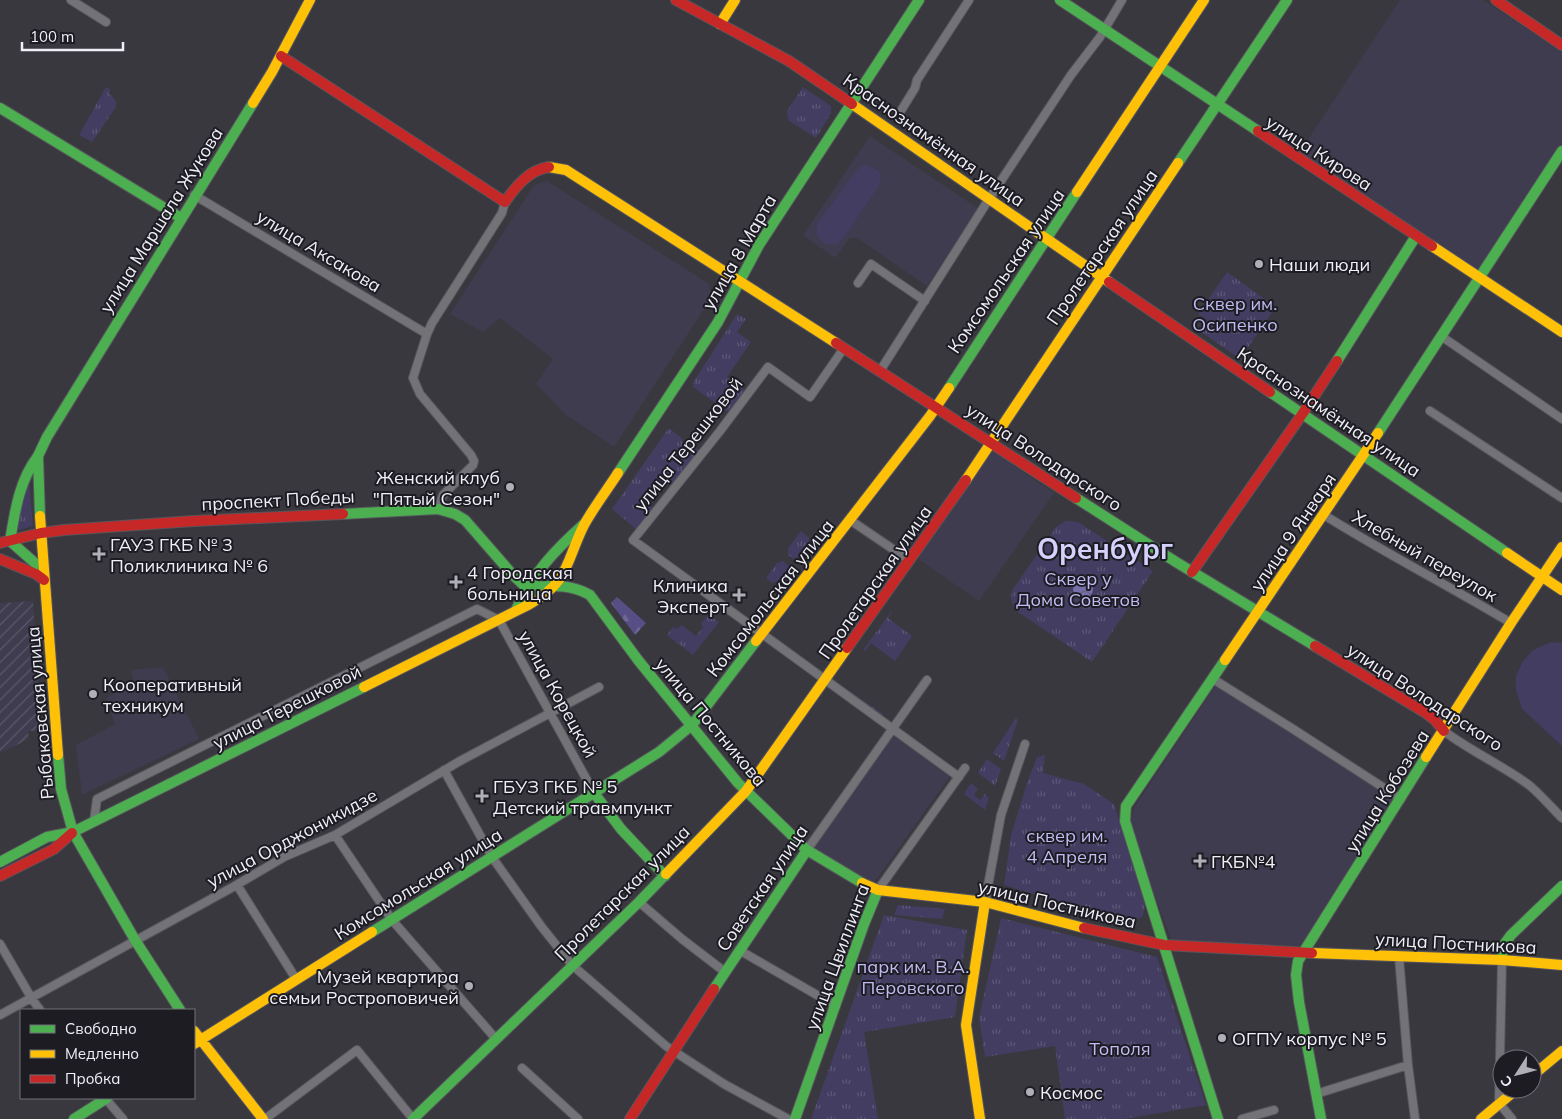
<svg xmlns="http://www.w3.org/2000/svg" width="1562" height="1119" font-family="Mulish,sans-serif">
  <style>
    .built { fill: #3e3c4e }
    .industrial { fill: url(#industrial-furrows) }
    .grass { fill: url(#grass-tufts) }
    .forest { fill: url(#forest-firs) }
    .garden { fill: #423d61 }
    .water { fill: url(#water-waves) }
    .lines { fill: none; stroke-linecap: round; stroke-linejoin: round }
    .street-casing { stroke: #56555c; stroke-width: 10 }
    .fast-casing { stroke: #56555c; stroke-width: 12 }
    .slow-casing { stroke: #56555c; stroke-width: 12 }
    .jam-casing { stroke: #56555c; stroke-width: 12 }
    .street { stroke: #727277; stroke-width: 8 }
    .fast { stroke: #4caf50; stroke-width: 10 }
    .slow { stroke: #ffc107; stroke-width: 10 }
    .jam { stroke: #c62828; stroke-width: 10 }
    .poi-dot { fill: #b0afb7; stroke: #1d1c23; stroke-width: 2 }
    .labels { text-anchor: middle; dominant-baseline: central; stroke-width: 4; stroke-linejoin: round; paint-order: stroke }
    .street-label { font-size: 18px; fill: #f0eff8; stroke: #1d1c23 }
    .poi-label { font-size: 18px; fill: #f0eff8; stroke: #1d1c23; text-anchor: start }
    .park-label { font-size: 18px; fill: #c0bbf2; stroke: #1d1c23 }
    .town-label { font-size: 28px; font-weight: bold; fill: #d5d1fc; stroke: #1d1c23 }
  </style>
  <defs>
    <pattern id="industrial-furrows" width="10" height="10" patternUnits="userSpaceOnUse" patternTransform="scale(1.25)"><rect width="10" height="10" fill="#3e3c4e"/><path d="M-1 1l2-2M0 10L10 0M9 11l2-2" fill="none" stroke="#5a5868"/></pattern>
    <pattern id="grass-tufts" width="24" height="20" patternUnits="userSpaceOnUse" patternTransform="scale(1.25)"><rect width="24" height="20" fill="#423d61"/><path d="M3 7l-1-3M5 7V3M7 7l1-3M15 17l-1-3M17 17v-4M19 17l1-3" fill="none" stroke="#5e5978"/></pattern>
    <pattern id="forest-firs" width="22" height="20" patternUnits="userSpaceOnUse" patternTransform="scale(1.25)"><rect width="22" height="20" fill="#574e85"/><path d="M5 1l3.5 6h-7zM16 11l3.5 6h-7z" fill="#6f6897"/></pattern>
    <pattern id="water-waves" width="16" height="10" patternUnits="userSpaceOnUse" patternTransform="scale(1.25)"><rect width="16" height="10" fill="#776faa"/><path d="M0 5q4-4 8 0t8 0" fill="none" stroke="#625d7f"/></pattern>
  </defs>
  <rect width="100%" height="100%" fill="#38383e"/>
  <path class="built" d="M1400 0H1483L1562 52V143L1479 271 1299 153Z
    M870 136 979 209 927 286 857 238H850L835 258 803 235Z
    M547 181 708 283 712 297 614 447 566 415 536 384 553 359 500 318 483 332 450 314 534 185Z
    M992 451 1054 493 979 601 917 558Z
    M163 667 199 739 82 795 76 745 115 724 106 698 134 683 131 670Z
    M1216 685 1394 799 1302 946 1172 942 1129 825 1135 806Z
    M894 733 951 775 873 884 812 848Z"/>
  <path class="industrial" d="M33 601 41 731H28L29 739 0 753V603Z"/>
  <path class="grass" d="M106 87 111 90 109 93 116 101V107L92 142 79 135Z
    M803 87 831 106V113L816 138 788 120 787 111Z
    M1227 272 1276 307 1240 359 1200 331 1207 320 1198 314Z
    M737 314 746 319 737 332 751 342 727 377 745 390 728 412 693 387 694 381Z
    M668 429H670L683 439 682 442 691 449 694 446 699 451 670 486 665 483 649 504 653 508 636 529 612 509Z
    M29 479 33 526 16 531Z
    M1066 521 1078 522 1153 571 1092 662 1018 612C1012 605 1009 599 1013 589L1056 527Z
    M801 531 809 538V541L795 560 788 555V548Z
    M783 561 790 567 777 582 772 583 766 578 777 563Z
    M891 612 892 613 888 618 912 636 895 661 871 643 865 651 863 650Z
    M708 615 719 622 693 655 667 635 673 627 676 629 682 625 696 636 703 627 701 624Z
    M838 683 883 714 881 717 836 686Z
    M1016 718 1018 720 1004 761 993 753Z
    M1045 755 1043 773 1084 784 1114 804 1145 905 1143 916 1136 920 1126 922 1004 885 1011 835 1028 780 1037 757Z
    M987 759 1001 769 995 786 978 773Z
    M971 783 978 789 974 795 980 800 985 794 989 798 985 810 964 794Z
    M898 905 945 909 942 919 894 915Z
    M884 915 967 930 955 1017 864 1032 878 1119H811Z
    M1001 918 1157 957 1206 1105 1124 1119H1065L1055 1046 985 1057 979 1018Z"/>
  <path class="forest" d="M617 597 646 623 635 635 611 603Z"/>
  <path class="garden" d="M863 165H868L879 171 881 177 880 184 843 239 837 244H826C817 239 815 233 818 223L857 169Z
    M1551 642 1562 643V746L1522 709 1516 690V676L1523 661 1533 650Z"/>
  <path class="water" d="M1073 589a10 10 0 1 1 20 0a10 10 0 1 1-20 0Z"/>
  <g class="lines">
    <defs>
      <path id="street" d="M71 0 106 22
        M899 114 915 88 917 80 969 0
        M194 195 427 334
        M858 283 871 264 925 301
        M1441 336 1562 419
        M844 348 810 397 768 367 720 431 633 540 959 777
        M880 371 989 199 1071 75 1100 37 1122 0
        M1430 411 1562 498
        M438 509 443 495 473 465 474 461 471 455 420 394 413 378 427 334 432 323 502 213 505 202
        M1324 515C1385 553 1449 586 1511 623
        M850 520 909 560
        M1213 679 1293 729 1401 799
        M1444 731C1470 751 1502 765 1529 785 1541 795 1551 807 1562 818
        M444 770 492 857 541 926 572 965 666 1046 724 1084 788 1119
        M94 821 97 799 477 609 499 620 594 793
        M335 835 392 920 496 1039
        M807 850 927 680
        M237 885 296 979
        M878 890 965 768
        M639 902 682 939 725 972
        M985 902 1001 815 1025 744
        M0 944 32 999 40 1010
        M739 950 836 1006
        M1399 957 1408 1065 1415 1119
        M1502 960 1499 1103 1512 1119
        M0 1015 233 887 284 857 335 835 460 761 599 687
        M522 1068 578 1119
        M1316 1094 1408 1065
        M105 1098 123 1119
        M265 1119 357 1050 413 1119
        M1242 1119 1274 1110"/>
      <path id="fast" d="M1060 0 1258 131
        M0 108 181 218
        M1178 163 1287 0
        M1337 361 1416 236
        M949 388 1077 192
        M1270 392 1507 553
        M1378 433 1562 151
        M38 456C19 481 15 511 10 541L44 571
        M618 473 718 322 759 245 919 0
        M1076 498 1176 562 1315 646
        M343 514 438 509 455 514 465 520 512 574 532 593
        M40 516 38 456 47 437 253 103
        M527 587C549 586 570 583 590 595L638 660 738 783 807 850 862 883
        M516 610C531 575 556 549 584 524
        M58 755 61 789 73 832 135 940 180 1010
        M594 793 621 829 665 876
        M0 862 47 837 73 832 364 687
        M372 932 659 752 692 725 756 641
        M1502 960 1503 946 1511 935 1562 886
        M714 989 807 850
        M74 1119 107 1098
        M413 1119 639 902 666 874
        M795 1119 864 924 878 890
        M1218 1119 1125 821 1126 806 1225 660
        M1321 1119 1299 1002 1296 975 1298 961 1426 757"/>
      <path id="slow" d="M720 24 735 0
        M253 103 272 72 310 0
        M852 104 1109 282
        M549 167 566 170 836 343
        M1077 192 1204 0
        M1432 246 1562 332
        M966 480 1178 163
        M40 516 58 755
        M1507 553 1562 590
        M756 641 930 416 949 388
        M1225 660 1378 433
        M364 687 528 605C570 582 565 563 584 525 594 507 607 490 618 473
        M1426 757 1511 623 1562 547
        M666 874 746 791 847 648
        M862 883 878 890 985 902 1084 928
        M1312 953 1502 960 1562 965
        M194 1031 263 1119
        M194 1044 372 932
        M1532 1076 1562 1051
        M980 1119 966 1025 985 902
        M1481 1119 1517 1089"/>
      <path id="jam" d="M676 0 789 61 852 104
        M1496 0 1562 45
        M281 56 505 202C516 186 529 170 549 167
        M1258 131 1432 246
        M1109 282 1270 392
        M836 343 1076 498
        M0 543 41 533 64 530 194 521 343 514
        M0 559 36 574 44 580
        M1192 572 1303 413 1337 361
        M1315 646 1426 713 1435 720 1444 731
        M847 648 966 480
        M0 876 54 849 72 833
        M1084 928 1164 945 1312 953
        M630 1119 714 989"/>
    </defs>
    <use href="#street" class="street-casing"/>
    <use href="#fast" class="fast-casing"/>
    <use href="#slow" class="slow-casing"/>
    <use href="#jam" class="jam-casing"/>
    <use href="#street" class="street"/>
    <use href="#fast" class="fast"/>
    <use href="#slow" class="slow"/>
    <use href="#jam" class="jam"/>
  </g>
  <g class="poi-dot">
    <circle cx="1259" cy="264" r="5"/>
    <circle cx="510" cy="487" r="5"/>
    <path d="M96.5 546.5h5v5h5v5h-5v5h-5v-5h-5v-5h5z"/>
    <path d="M453.5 574.5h5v5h5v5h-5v5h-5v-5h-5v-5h5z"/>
    <path d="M736.5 587.5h5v5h5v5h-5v5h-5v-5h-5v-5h5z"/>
    <circle cx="93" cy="694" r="5"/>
    <path d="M479.5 788.5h5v5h5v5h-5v5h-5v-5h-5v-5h5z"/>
    <path d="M1197.5 853.5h5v5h5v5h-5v5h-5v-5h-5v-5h5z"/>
    <circle cx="469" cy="986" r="5"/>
    <circle cx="1222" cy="1038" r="5"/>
    <circle cx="1030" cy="1092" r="5"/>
  </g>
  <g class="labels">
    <g class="street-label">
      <text transform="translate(934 140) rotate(35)">Краснознамённая улица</text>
      <text transform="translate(1319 153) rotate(33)">улица Кирова</text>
      <text transform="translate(161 220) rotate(-58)">улица Маршала Жукова</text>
      <text transform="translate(1102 247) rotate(-56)">Пролетарская улица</text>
      <text transform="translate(319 251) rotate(31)">улица Аксакова</text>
      <text transform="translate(739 252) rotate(-60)">улица 8 Марта</text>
      <text transform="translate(1006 271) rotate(-56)">Комсомольская улица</text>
      <text transform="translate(1329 412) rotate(34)">Краснознамённая улица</text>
      <text transform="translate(688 444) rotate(-52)">улица Терешковой</text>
      <text transform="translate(1044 457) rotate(33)">улица Володарского</text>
      <text transform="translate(278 500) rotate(-3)">проспект Победы</text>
      <text transform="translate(1293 532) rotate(-56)">улица 9 Января</text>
      <text transform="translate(1425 556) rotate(30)">Хлебный переулок</text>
      <text transform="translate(875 582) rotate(-55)">Пролетарская улица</text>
      <text transform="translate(770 598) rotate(-52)">Комсомольская улица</text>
      <text transform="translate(558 694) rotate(61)">улица Корецкой</text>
      <text transform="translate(1425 697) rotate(33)">улица Володарского</text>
      <text transform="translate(287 707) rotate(-27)">улица Терешковой</text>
      <text transform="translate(40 713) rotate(-95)">Рыбаковская улица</text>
      <text transform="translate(711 722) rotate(50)">улица Постникова</text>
      <text transform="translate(1387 791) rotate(-58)">улица Кобозева</text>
      <text transform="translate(292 838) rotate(-28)">улица Орджоникидзе</text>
      <text transform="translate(418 884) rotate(-32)">Комсомольская улица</text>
      <text transform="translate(762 888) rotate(-56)">Советская улица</text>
      <text transform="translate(622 893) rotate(-45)">Пролетарская улица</text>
      <text transform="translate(1057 904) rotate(13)">улица Постникова</text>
      <text transform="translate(1456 943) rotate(3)">улица Постникова</text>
      <text transform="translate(837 957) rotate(-70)">улица Цвиллинга</text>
    </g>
    <g class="poi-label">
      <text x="1269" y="264">Наши люди</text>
      <text x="500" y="477" text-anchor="end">Женский клуб<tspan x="500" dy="21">"Пятый Сезон"</tspan></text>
      <text x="110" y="544">ГАУЗ ГКБ № 3<tspan x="110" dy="21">Поликлиника № 6</tspan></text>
      <text x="467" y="572">4 Городская<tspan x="467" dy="21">больница</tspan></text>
      <text x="728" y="585" text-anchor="end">Клиника<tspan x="728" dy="21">Эксперт</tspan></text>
      <text x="103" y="684">Кооперативный<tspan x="103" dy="21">техникум</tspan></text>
      <text x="493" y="786">ГБУЗ ГКБ № 5<tspan x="493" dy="21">Детский травмпункт</tspan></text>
      <text x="1211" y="861">ГКБ№4</text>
      <text x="459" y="976" text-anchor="end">Музей квартира<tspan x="459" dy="21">семьи Ростроповичей</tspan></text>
      <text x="1232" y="1038">ОГПУ корпус № 5</text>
      <text x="1040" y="1092">Космос</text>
    </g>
    <g class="park-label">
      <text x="1235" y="303">Сквер им.<tspan x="1235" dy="21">Осипенко</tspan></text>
      <text x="1078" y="578">Сквер у<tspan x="1078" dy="21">Дома Советов</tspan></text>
      <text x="1067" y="835">сквер им.<tspan x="1067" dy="21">4 Апреля</tspan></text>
      <text x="913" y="966">парк им. В.А.<tspan x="913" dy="21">Перовского</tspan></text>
      <text x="1120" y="1048">Тополя</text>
    </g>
    <g class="town-label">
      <text x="1105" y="548">Оренбург</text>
    </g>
  </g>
  <rect x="20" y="1009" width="175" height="90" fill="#1d1c23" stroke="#717078"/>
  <rect x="30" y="1025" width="25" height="8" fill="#4caf50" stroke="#717078"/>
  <text x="65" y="1034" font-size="15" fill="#f0eff8">Свободно</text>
  <rect x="30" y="1050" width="25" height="8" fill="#ffc107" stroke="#717078"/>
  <text x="65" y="1059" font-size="15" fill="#f0eff8">Медленно</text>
  <rect x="30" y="1075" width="25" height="8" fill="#c62828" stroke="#717078"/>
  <text x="65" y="1084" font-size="15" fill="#f0eff8">Пробка</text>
  <g transform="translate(1517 1074) rotate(234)"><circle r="24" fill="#1d1c23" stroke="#717078"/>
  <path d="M0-4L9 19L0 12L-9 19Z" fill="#b0afb7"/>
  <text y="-8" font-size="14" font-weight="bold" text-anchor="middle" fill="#f0eff8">С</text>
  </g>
  <path d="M22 42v8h101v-8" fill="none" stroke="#f0eff8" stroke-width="2.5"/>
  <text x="30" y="42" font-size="15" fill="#f0eff8" stroke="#1d1c23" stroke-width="4" paint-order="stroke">100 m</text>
</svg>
